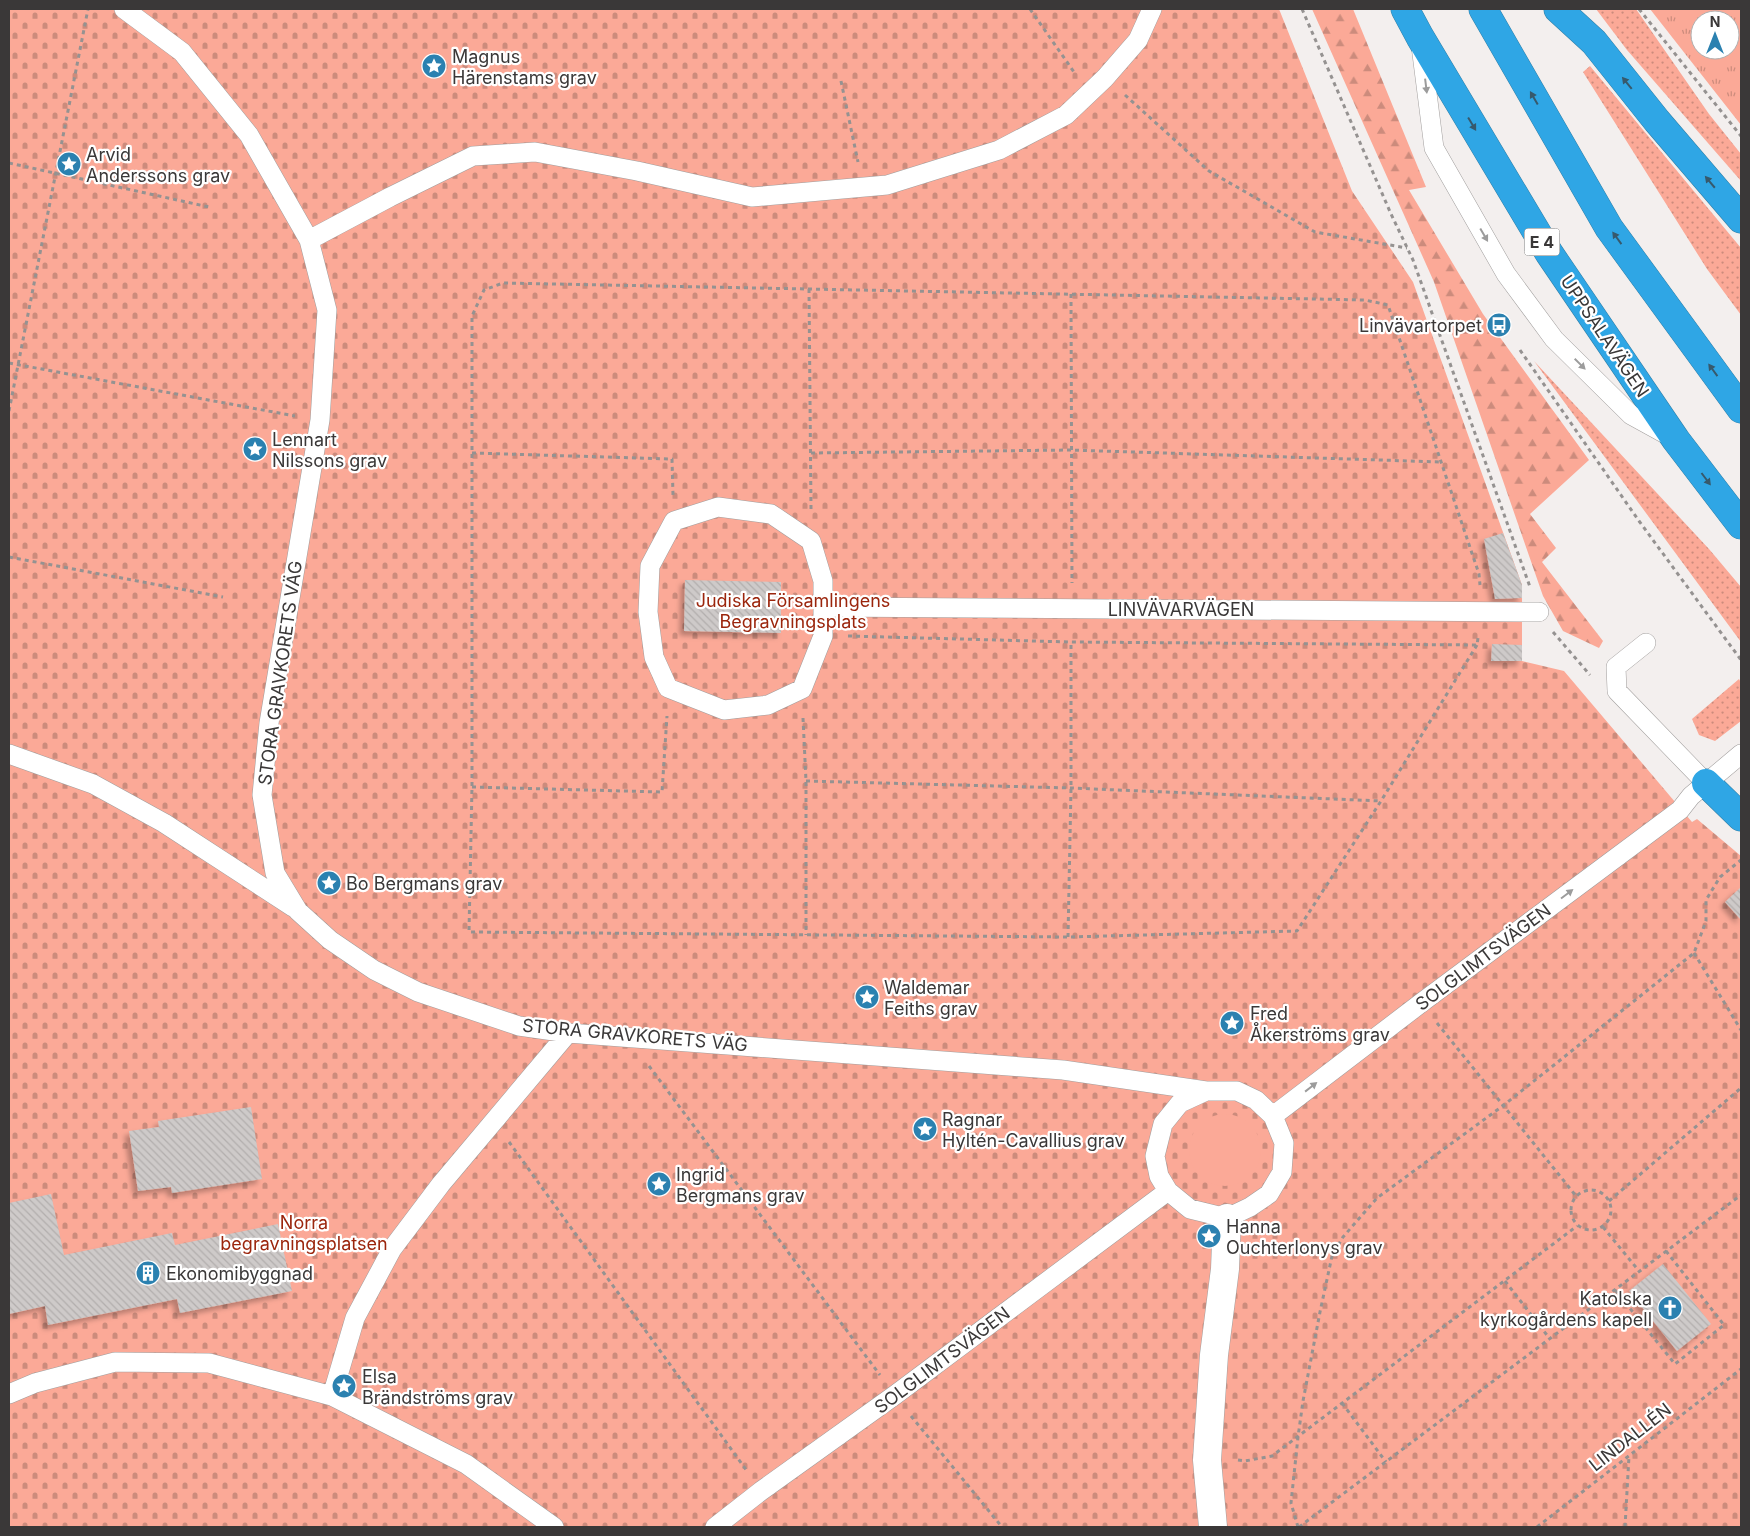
<svg xmlns="http://www.w3.org/2000/svg" width="1750" height="1536" font-family="Inter,sans-serif">
  <style>
    .grass { fill: url(#grass-dots) }
    .forest { fill: url(#forest-firs) }
    .cemetery { fill: url(#cemetery-stones) }
    .park { fill: url(#park-tufts); fill-rule: evenodd }
    .garden { fill: #fba997 }
    .building { fill: url(#building-back-hatch); filter: url(#shadow) }
    .lines { fill: none; stroke-linecap: round; stroke-linejoin: round }
    .service-casing { stroke: #a19e9d; stroke-width: 20 }
    .minor-casing { stroke: #a19e9d; stroke-width: 29 }
    .motorway-casing { stroke: #3380a8; stroke-width: 29 }
    .path { stroke: #959291; stroke-width: 3; stroke-dasharray: 4 4; stroke-linecap: butt }
    .service { stroke: #fff; stroke-width: 19 }
    .minor { stroke: #fff; stroke-width: 28 }
    .motorway { stroke: #2fa6e5; stroke-width: 28 }
    .oneway { fill: #37596c }
    .oneway2 { fill: #9c9c9c }
    .labels { text-anchor: middle; dominant-baseline: central; stroke-width: 4.5; stroke-linejoin: round; paint-order: stroke }
    .shield { fill: #fff; stroke: #757474; stroke-width: 1 }
    .shield-label { font-size: 16px; font-weight: bold; fill: #3a3838 }
    .poi-label { font-size: 18px; fill: #3a3838; stroke: #fff; text-anchor: start }
    .street-label { font-size: 18px; fill: #3a3838; stroke: #fff }
    .park-label { font-size: 18px; fill: #9b250c; stroke: #fff }
  </style>
  <defs>
    <pattern id="grass-dots" width="8" height="8" patternUnits="userSpaceOnUse" patternTransform="scale(1.25)"><rect width="8" height="8" fill="#fba997"/><path d="M2 2h.1M6 6h.1" fill="none" stroke="#cc8b7c" stroke-width="1.8" stroke-linecap="round"/></pattern>
    <pattern id="forest-firs" width="22" height="20" patternUnits="userSpaceOnUse" patternTransform="scale(1.25)"><rect width="22" height="20" fill="#fba997"/><path d="M5 1l3.5 6h-7zM16 11l3.5 6h-7z" fill="#cc8b7c"/></pattern>
    <pattern id="cemetery-stones" width="16" height="16" patternUnits="userSpaceOnUse" patternTransform="scale(1.25)"><rect width="16" height="16" fill="#fba997"/><path d="M2 7V4a2 2 0 0 1 4 0v3zM10 15v-3a2 2 0 0 1 4 0v3z" fill="#cc8b7c"/></pattern>
    <pattern id="park-tufts" width="24" height="20" patternUnits="userSpaceOnUse" patternTransform="scale(1.25)"><rect width="24" height="20" fill="#fba997"/><path d="M3 7l-1-3M5 7V3M7 7l1-3M15 17l-1-3M17 17v-4M19 17l1-3" fill="none" stroke="#cc8b7c"/></pattern>
    <pattern id="building-back-hatch" width="6" height="6" patternUnits="userSpaceOnUse" patternTransform="scale(1.25)"><rect width="6" height="6" fill="#cecac9"/><path d="M-1 5l2 2M0 0l6 6M5-1l2 2" fill="none" stroke="#b2aead"/></pattern>
    <filter id="shadow"><feDropShadow dx="-4.5" dy="4.5" stdDeviation="2.5" flood-color="#0004"/></filter>
  </defs>
  <rect width="100%" height="100%" fill="#f3efee"/>
  <path class="grass" d="M1596 9H1636L1709 114 1741 154V181L1627 50Z
    M1590 66 1741 248V315L1707 269 1583 72Z
    M1534 361 1709 549 1741 587V642Z
    M1739 679 1741 683V721L1715 741 1699 735 1692 719Z"/>
  <path class="forest" d="M1312 9H1353L1426 187 1409 190 1483 314 1589 460 1530 514 1556 548 1542 562 1603 641 1599 648 1563 631 1543 596 1434 282Z"/>
  <path class="cemetery" d="M9 9H1279L1352 191 1413 282 1522 585V661L1564 671 1692 822 1697 819 1741 856V1527H9Z"/>
  <path class="park" d="M1650 9H1741V125ZM1700 20H1730V50H1700Z"/>
  <path class="garden" d="M1189 1150a36 36 0 1 1 72 0a36 36 0 1 1-72 0Z"/>
  <path class="building" d="M1503 533 1522 585V598L1495 599 1484 539Z
    M685 580 781 582V633L684 631Z
    M1492 644 1522 645V661H1491Z
    M1741 887V920L1725 902Z
    M251 1107 262 1179 172 1193 171 1187 138 1191 129 1131 159 1127 158 1121Z
    M51 1194 64 1255 172 1233 175 1245 278 1224 292 1291 180 1313 177 1299 48 1325 45 1306 9 1314V1203Z
    M1663 1264 1711 1324 1677 1351 1629 1291Z"/>
  <g class="lines">
    <defs>
      <path id="service" d="M124 9 182 52 249 135 309 240 327 310 320 420 269 723 262 795 275 873 298 911 330 940 374 970 418 992 519 1026 568 1033 1063 1070 1206 1091H1237L1256 1100 1273 1116 1284 1143 1282 1172 1269 1194 1250 1207 1227 1218 1190 1209 1168 1191 1159 1176 1155 1156 1163 1124 1180 1103 1206 1091
        M1421 46 1434 148 1506 274 1554 339 1631 415 1671 437
        M309 240 390 197 473 156 535 152 637 171 752 197 887 185 999 150 1066 115 1105 78 1138 40 1152 9
        M718 507 771 514 811 541 823 581V636L802 689 768 705 724 710 668 688 654 657 648 612 650 566 674 521Z
        M823 607 1539 612
        M1646 643 1616 667 1617 691 1706 783
        M9 754 93 784 164 823 293 907
        M1273 1116 1421 1003 1680 810 1691 796 1741 754
        M9 1394 35 1383 115 1362 209 1363 332 1396 466 1464 554 1527
        M332 1396 355 1318 392 1249 441 1184 568 1033
        M715 1527 761 1491 895 1395 1168 1191"/>
      <path id="minor" d="M1213 1527 1207 1460 1214 1355 1225 1269 1227 1218"/>
      <path id="motorway" d="M1405 9 1420 37 1549 253 1676 440 1741 525
        M1483 9 1609 228 1741 409
        M1558 9 1594 42 1657 121 1741 219
        M1706 783 1741 817"/>
    </defs>
    <use href="#service" class="service-casing"/>
    <use href="#minor" class="minor-casing"/>
    <use href="#motorway" class="motorway-casing"/>
    <path class="path" d="M1030 9 1074 72
      M1302 9 1391 214 1413 260 1530 587
      M1639 9 1741 136
      M841 81 858 162
      M1125 95 1209 171 1315 232 1407 248
      M9 163 209 207
      M809 289 811 509
      M1071 294 1072 583
      M1520 350 1639 521 1741 660
      M9 363 295 416
      M9 411 88 9
      M472 453 672 459 673 495
      M811 453 1071 450 1441 462
      M9 557 223 597
      M1553 632 1590 675
      M848 636 1071 642 1477 645 1478 638
      M1477 645 1381 801 1297 931 1068 937 469 932 472 787V316L484 290 503 283 1365 300 1388 305 1479 574 1480 585
      M803 718 806 781V935
      M806 781 1071 788 1381 801
      M472 787 662 792 667 716
      M1068 937 1071 788V642
      M1694 953 1741 1030
      M1437 1023 1576 1196
      M649 1066 880 1375
      M509 1142 747 1471
      M1571 1210a20 20 0 1 1 40 0a20 20 0 1 1-40 0Z
      M1609 1201 1741 1088
      M1603 1227 1639 1271
      M1505 1281 1550 1339
      M1615 1290 1675 1364 1724 1325 1666 1251
      M1342 1403 1386 1462
      M911 1416 1002 1527
      M1238 1460 1245 1461 1272 1456 1577 1226
      M1298 1527 1291 1503 1298 1437 1303 1401 1320 1312 1332 1256 1343 1237 1377 1198 1504 1105 1694 953 1706 921V900L1720 877 1741 860
      M1299 1527 1741 1195
      M1537 1527 1741 1369
      M1625 1527 1629 1456"/>
    <use href="#service" class="service"/>
    <use href="#minor" class="minor"/>
    <use href="#motorway" class="motorway"/>
  </g>
  <defs><path id="oneway-solid" d="M-6-.8H1V-3.2L6.5 0L1 3.2V.8H-6Z" transform="scale(1.25)"/></defs>
  <g class="oneway">
    <use href="#oneway-solid" transform="translate(1627 83) rotate(-129)"/>
    <use href="#oneway-solid" transform="translate(1534 98) rotate(-120)"/>
    <use href="#oneway-solid" transform="translate(1472 124) rotate(59)"/>
    <use href="#oneway-solid" transform="translate(1710 182) rotate(-130)"/>
    <use href="#oneway-solid" transform="translate(1617 238) rotate(-126)"/>
    <use href="#oneway-solid" transform="translate(1713 370) rotate(-126)"/>
    <use href="#oneway-solid" transform="translate(1706 479) rotate(53)"/>
  </g>
  <g class="oneway2">
    <use href="#oneway-solid" transform="translate(1426 86) rotate(83)"/>
    <use href="#oneway-solid" transform="translate(1484 235) rotate(60)"/>
    <use href="#oneway-solid" transform="translate(1580 364) rotate(45)"/>
    <use href="#oneway-solid" transform="translate(1567 894) rotate(-37)"/>
    <use href="#oneway-solid" transform="translate(1311 1087) rotate(-38)"/>
  </g>
  <defs>
    <symbol id="sight-disc" viewBox="-11 -11 22 22"><circle r="9.5" fill="#2b81b0" stroke="#fff"/><path d="M0-6L1.8-2.2L6-1.7L2.9 1.2L3.7 5.4L0 3.3L-3.7 5.4L-2.9 1.2L-6-1.7L-1.8-2.2Z" fill="#fff"/></symbol>
    <symbol id="bus-disc" viewBox="-11 -11 22 22"><circle r="9.5" fill="#2b81b0" stroke="#fff"/><path d="M-5-6H5V4H4V6H2V4H-2V6H-4V4H-5ZM-3.5-4V0h7V-4ZM-3.5 1.2v1.5H-2V1.2ZM2 1.2v1.5H3.5V1.2Z" fill="#fff"/></symbol>
    <symbol id="building-disc" viewBox="-11 -11 22 22"><circle r="9.5" fill="#2b81b0" stroke="#fff"/><path d="M-4-6H4V6H1V3H-1V6H-4ZM-2.5-4.3h1.7v1.8h-1.7ZM.8-4.3h1.7v1.8H.8ZM-2.5-1h1.7V.8h-1.7ZM.8-1h1.7V.8H.8Z" fill="#fff"/></symbol>
    <symbol id="church-disc" viewBox="-11 -11 22 22"><circle r="9.5" fill="#2b81b0" stroke="#fff"/><path d="M-1.2-6h2.4v3.5h3.3v2.4h-3.3V6h-2.4V-.1h-3.3v-2.4h3.3Z" fill="#fff"/></symbol>
  </defs>
  <g fill-rule="evenodd">
    <use href="#sight-disc" x="420" y="52" width="28" height="28"/>
    <use href="#sight-disc" x="55" y="150" width="28" height="28"/>
    <use href="#bus-disc" x="1485" y="311" width="28" height="28"/>
    <use href="#sight-disc" x="241" y="435" width="28" height="28"/>
    <use href="#sight-disc" x="315" y="869" width="28" height="28"/>
    <use href="#sight-disc" x="853" y="983" width="28" height="28"/>
    <use href="#sight-disc" x="1218" y="1009" width="28" height="28"/>
    <use href="#sight-disc" x="911" y="1115" width="28" height="28"/>
    <use href="#sight-disc" x="645" y="1170" width="28" height="28"/>
    <use href="#sight-disc" x="1195" y="1222" width="28" height="28"/>
    <use href="#building-disc" x="134" y="1259" width="28" height="28"/>
    <use href="#church-disc" x="1656" y="1294" width="28" height="28"/>
    <use href="#sight-disc" x="330" y="1372" width="28" height="28"/>
  </g>
  <g class="labels">
    <rect class="shield" x="1524.5" y="228.5" width="35" height="27" rx="4"/>
    <g class="shield-label">
      <text x="1542" y="242">E 4</text>
    </g>
    <g class="poi-label">
      <text x="452" y="56">Magnus<tspan x="452" dy="21">Härenstams grav</tspan></text>
      <text x="86" y="154">Arvid<tspan x="86" dy="21">Anderssons grav</tspan></text>
      <text x="1482" y="325" text-anchor="end">Linvävartorpet</text>
      <text x="272" y="439">Lennart<tspan x="272" dy="21">Nilssons grav</tspan></text>
      <text x="346" y="883">Bo Bergmans grav</text>
      <text x="884" y="987">Waldemar<tspan x="884" dy="21">Feiths grav</tspan></text>
      <text x="1250" y="1013">Fred<tspan x="1250" dy="21">Åkerströms grav</tspan></text>
      <text x="942" y="1119">Ragnar<tspan x="942" dy="21">Hyltén-Cavallius grav</tspan></text>
      <text x="676" y="1174">Ingrid<tspan x="676" dy="21">Bergmans grav</tspan></text>
      <text x="1226" y="1226">Hanna<tspan x="1226" dy="21">Ouchterlonys grav</tspan></text>
      <text x="166" y="1273">Ekonomibyggnad</text>
      <text x="1652" y="1298" text-anchor="end">Katolska<tspan x="1652" dy="21">kyrkogårdens kapell</tspan></text>
      <text x="362" y="1376">Elsa<tspan x="362" dy="21">Brändströms grav</tspan></text>
    </g>
    <g class="street-label">
      <text transform="translate(1605 336) rotate(56)">UPPSALAVÄGEN</text>
      <text x="1181" y="609">LINVÄVARVÄGEN</text>
      <text transform="translate(280 673) rotate(-82)">STORA GRAVKORETS VÄG</text>
      <text transform="translate(1483 957) rotate(-37)">SOLGLIMTSVÄGEN</text>
      <text transform="translate(635 1035) rotate(5)">STORA GRAVKORETS VÄG</text>
      <text transform="translate(942 1360) rotate(-37)">SOLGLIMTSVÄGEN</text>
      <text transform="translate(1630 1437) rotate(-38)">LINDALLÉN</text>
    </g>
    <g class="park-label">
      <text x="793" y="600">Judiska Församlingens<tspan x="793" dy="21">Begravningsplats</tspan></text>
      <text x="304" y="1222">Norra<tspan x="304" dy="21">begravningsplatsen</tspan></text>
    </g>
  </g>
  <rect width="1750" height="1536" fill="none" stroke="#3a3838" stroke-width="20"/>
  <g transform="translate(1715 35)"><circle r="24" fill="#ffffff" stroke="#b0afaf"/>
  <path d="M0-4L9 19L0 12L-9 19Z" fill="#2b81b0"/>
  <text y="-8" font-size="14" font-weight="bold" text-anchor="middle" fill="#3a3838">N</text>
  </g>
</svg>
